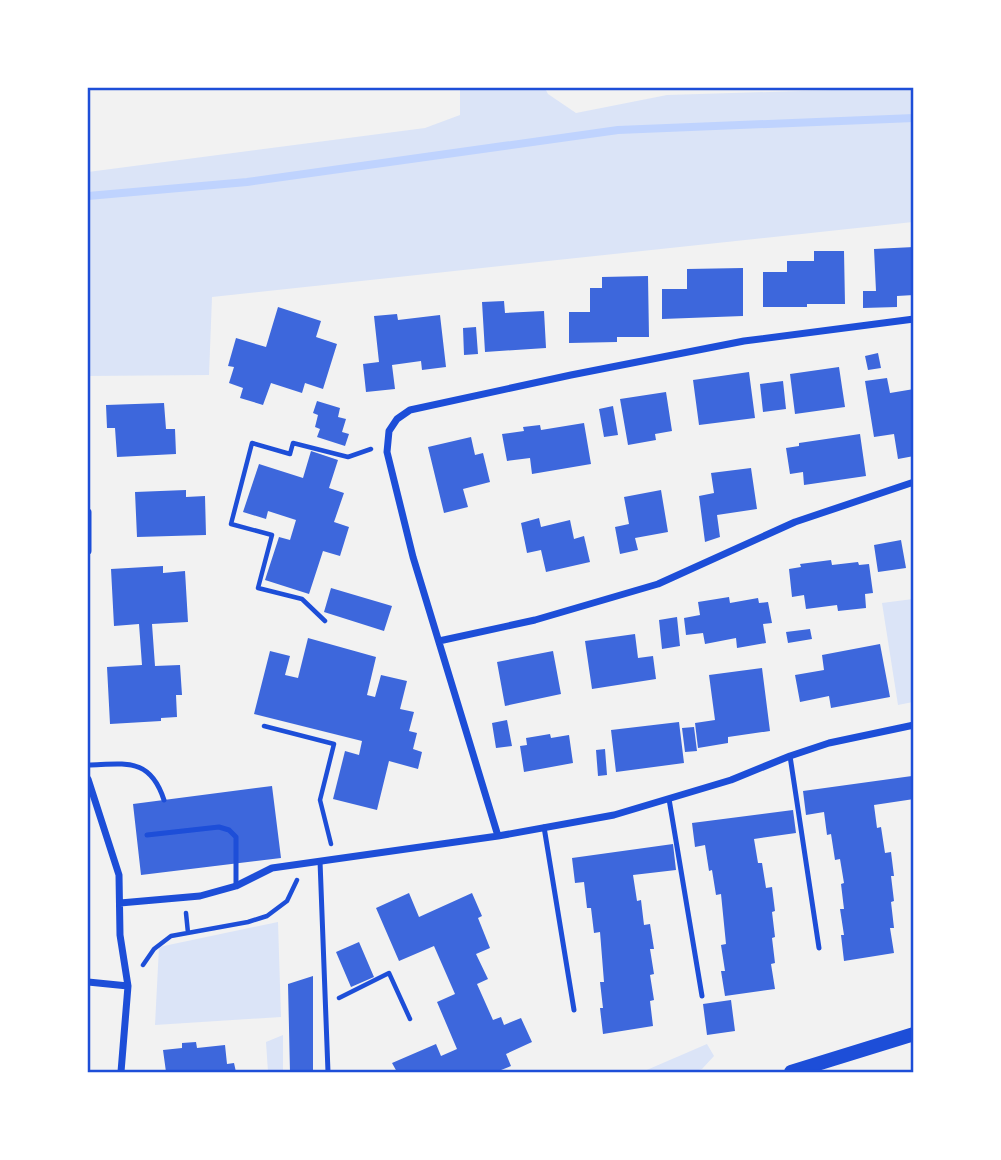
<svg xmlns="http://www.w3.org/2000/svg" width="1001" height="1160" font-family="'PT Serif',serif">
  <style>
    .green { fill: #dbe4f7 }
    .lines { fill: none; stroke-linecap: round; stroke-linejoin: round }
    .stream { stroke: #bfd3fe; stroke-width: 8 }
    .building { fill: #3d67dc }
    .path { stroke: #1d4ed8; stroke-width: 4.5 }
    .service { stroke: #1d4ed8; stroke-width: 5 }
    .minor { stroke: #1d4ed8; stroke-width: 7 }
    .secondary { stroke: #1d4ed8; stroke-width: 14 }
    .neatline { fill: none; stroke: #1d4ed8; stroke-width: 2.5 }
  </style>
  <rect width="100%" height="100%" fill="#f2f2f2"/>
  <path class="green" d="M460 88H545L548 94 576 113 667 95 899 88 913 89V222L212 297 209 375 88 376V172L425 128 460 115Z
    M913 599V702L898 705 882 603Z
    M278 922 281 1017 155 1025 159 947Z
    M283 1035V1072H268L266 1042Z
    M707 1044 714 1056 702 1069 693 1072H642Z"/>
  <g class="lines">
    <path class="stream" d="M88 196 247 182 618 130 914 118"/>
  </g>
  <path class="building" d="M914 247V295L897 296V307L863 308V291H876L874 249Z
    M814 251H844L845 304H807V307H763V272H787V261H814Z
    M743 268V316L662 319V289H687V269Z
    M648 276 649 337H617V342L569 343V312H590V288H602V277Z
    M504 301 505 313 544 311 546 348 485 352 482 302Z
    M278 307 321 321 316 337 337 344 323 389 305 383 302 393 271 383 263 405 240 398 243 388 229 383 234 367 228 366 236 338 266 347Z
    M397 314 398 320 440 315 446 367 422 370 421 361 392 365 395 389 366 392 363 364 379 362 374 316Z
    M476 327 478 354 464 355 463 328Z
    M878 353 881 368 868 370 865 356Z
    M839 367 845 407 795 414 790 374Z
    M749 372 755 418 699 425 693 380Z
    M887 378 890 393 914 389V456L898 459 894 434 874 437 865 381Z
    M783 381 786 409 763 412 760 384Z
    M666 392 672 431 655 434 656 440 628 445 620 399Z
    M317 401 340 408 338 417 346 419 342 432 349 434 345 446 317 437 320 429 315 427 318 415 313 413Z
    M164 403 166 429H175L176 454 117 457 115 428H107L106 405Z
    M613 406 618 435 604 437 599 409Z
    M584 423 591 464 532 474 530 458 507 461 502 434 524 431 523 427 540 425 541 430Z
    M860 434 866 476 804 485 803 472 790 474 786 448 799 446V443Z
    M471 437 475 455 483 453 490 482 463 489 468 507 444 513 428 447Z
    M311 451 338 460 329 488 344 493 334 522 349 527 340 556 323 551 309 594 265 580 279 537 290 540 296 520 268 511 266 519 243 512 259 464 303 478Z
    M751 468 757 509 717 515 720 537 705 542 699 496 714 493 711 473Z
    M186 490V497L205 496 206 535 137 537 135 492Z
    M661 490 668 532 635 538 638 550 620 554 615 527 629 524 624 497Z
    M539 518 541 527 570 520 574 539 584 536 590 562 546 572 541 550 527 553 521 523Z
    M901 540 906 568 878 572 874 545Z
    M831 560 832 565 858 562 859 565 869 564 873 593 865 594 866 608 838 611 837 605 806 609 804 595 792 597 789 569 801 567 800 564Z
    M163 566V573L185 571 188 622 152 624 155 666 180 665 182 695H176L177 717 161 718V721L110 724 107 667 142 665 139 624 114 626 111 569Z
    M331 588 392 606 384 631 324 612Z
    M729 597 730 603 758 598 759 603 768 602 772 623 763 624 766 643 737 648 736 638 705 644 703 633 686 635 684 618 700 615 698 602Z
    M677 617 680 646 662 649 659 620Z
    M810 629 812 639 788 643 786 632Z
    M635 634 638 658 653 656 656 679 592 689 585 641Z
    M308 638 376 657 367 695 375 697 381 675 407 681 400 709 414 712 409 731 417 733 413 749 422 752 418 769 389 761 377 810 333 799 345 751 359 755 362 741 254 714 270 651 290 656 285 675 298 678Z
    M880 644 890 697 831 708 829 696 800 702 795 675 824 670 822 655Z
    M553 651 561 694 505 706 497 662Z
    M762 668 770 731 728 737V743L698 748 695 723 715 720 709 675Z
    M507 720 512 746 496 748 492 723Z
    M679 722 684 763 616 772 611 730Z
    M694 727 697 751 685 752 682 728Z
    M550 734 551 738 569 735 573 763 524 772 520 746 527 745 526 738Z
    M605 749 607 775 598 776 596 750Z
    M912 776 914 799 874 805 877 828 881 827 885 853 891 852 894 876H891L894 901 891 902 894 928H890L894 953 844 961 841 935H844L840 909H844L841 884 844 883 840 859 835 860 831 834 827 835 824 812 806 815 803 791Z
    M272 786 281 858 141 875 133 804Z
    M793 810 796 833 754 839 758 863H762L766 888 772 887 775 911 772 912 775 937 772 938 775 963 771 964 775 989 725 996 721 971H725L721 945 726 944 721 894 716 895 712 870 709 871 705 845 695 847 692 823Z
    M673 844 676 870 633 875 637 901 641 900 644 925 650 924 654 949H650L654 974 650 975 654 1000 650 1001 653 1026 603 1034 600 1008H603L600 982H604L600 932 594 933 591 908H587L584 882 575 883 572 858Z
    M409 893 419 917 472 893 482 916 478 918 490 948 476 954 488 979 477 984 493 1020 501 1017 504 1025 521 1018 532 1042 506 1054 511 1066 496 1072H397L392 1063 436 1044 441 1056 457 1049 437 1002 455 994 434 946 399 961 376 908Z
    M359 942 374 977 351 987 336 952Z
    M313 976V1072H290L288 984Z
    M731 1000 735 1031 707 1035 703 1004Z
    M196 1042 197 1048 225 1045 227 1064 234 1063 236 1072H166L163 1050 182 1048V1043Z"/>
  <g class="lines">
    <path class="path" d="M325 621 302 599 258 588 272 535 231 524 252 443 290 454 293 443 348 457 371 449
      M264 726 334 744 320 800 331 844
      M186 913 188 933
      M143 965 154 949 171 936 248 922 267 916 287 901 297 880
      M339 998 389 973 410 1019"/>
    <path class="service" d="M790 756 819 948
      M88 765C126 764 150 757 164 800
      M669 799 702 996
      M544 827 574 1010
      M147 835 219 827 229 830 236 837V886
      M320 861 328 1072"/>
    <path class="minor" d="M88 512V551
      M439 641 535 620 658 584 795 522 914 482
      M88 779 119 875 120 935 128 986 121 1072
      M498 836 413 557 387 452 389 431 397 419 410 410 571 375 744 341 914 319
      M120 903 200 896 236 886 272 868 498 836 614 815 731 780 790 756 829 743 914 725
      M88 982 128 986"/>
    <path class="secondary" d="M791 1072 914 1034"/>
  </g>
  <rect width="1001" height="1160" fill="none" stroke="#ffffff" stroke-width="178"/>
  <rect x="89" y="89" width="823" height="982" class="neatline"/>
</svg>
